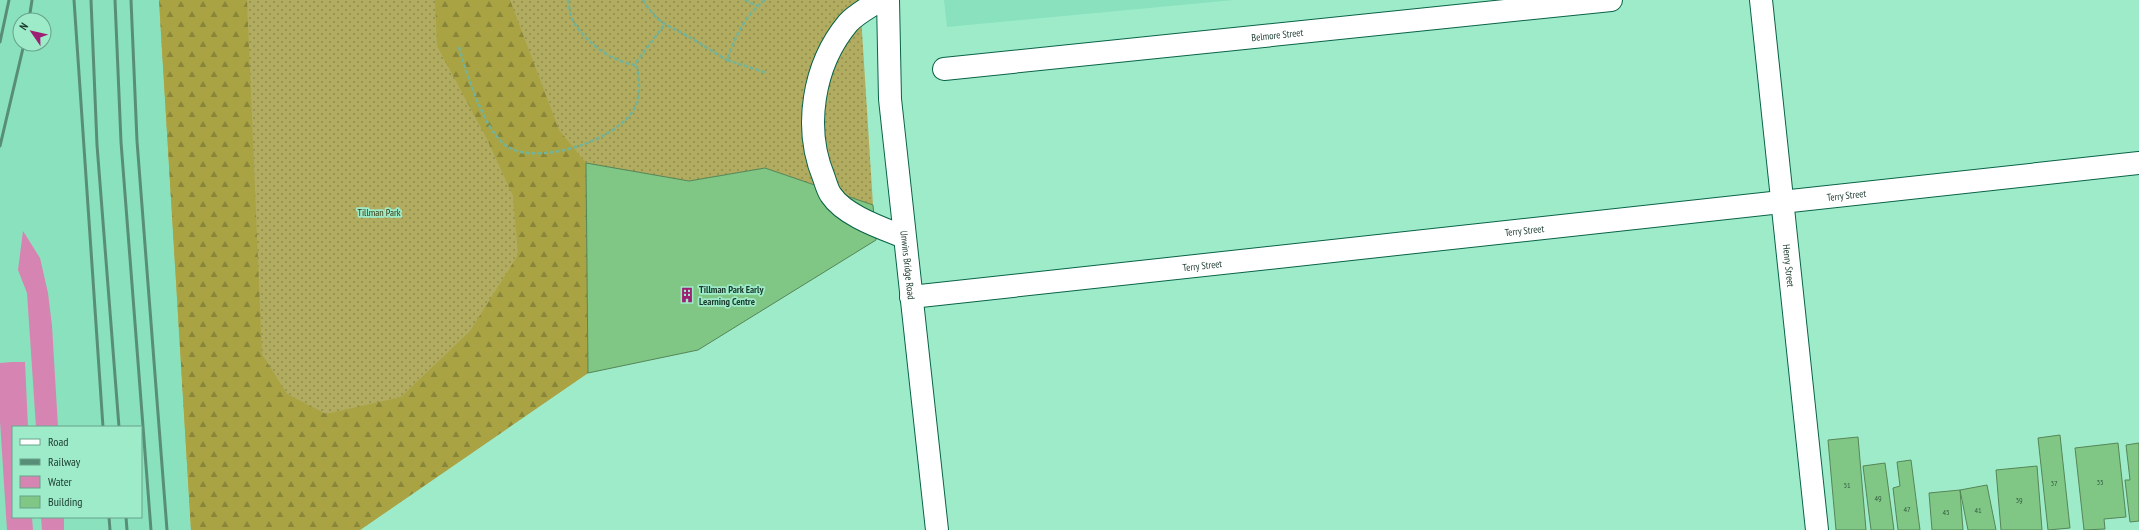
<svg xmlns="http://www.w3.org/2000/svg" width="2139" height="530" font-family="'PT Sans Narrow',sans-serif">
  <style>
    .built { fill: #8ae1bd; fill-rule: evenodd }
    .grass { fill: url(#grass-dots) }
    .forest { fill: url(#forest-firs) }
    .water { fill: #d684b2 }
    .building { fill: #80c684; stroke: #558657 }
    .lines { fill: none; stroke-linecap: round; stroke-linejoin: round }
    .minor-casing { stroke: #096347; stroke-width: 24 }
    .secondary-casing { stroke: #096347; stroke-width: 24 }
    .path { stroke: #74b398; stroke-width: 2.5; stroke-dasharray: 4 2; stroke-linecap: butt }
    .minor { stroke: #fff; stroke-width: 22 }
    .secondary { stroke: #fff; stroke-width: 22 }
    .rail { stroke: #588e77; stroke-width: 3 }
    .labels { text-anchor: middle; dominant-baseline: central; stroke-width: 3.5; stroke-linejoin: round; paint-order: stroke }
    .number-label { font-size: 8px; fill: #345d43 }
    .street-label { font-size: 10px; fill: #1a3a2d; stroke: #9eebca }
    .park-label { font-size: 10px; fill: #36330a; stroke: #9eebca }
    .poi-label { font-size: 10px; font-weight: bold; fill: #1a3a2d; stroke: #9eebca; text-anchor: start }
  </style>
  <defs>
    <pattern id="grass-dots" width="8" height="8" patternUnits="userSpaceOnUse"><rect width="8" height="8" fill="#b1ac5f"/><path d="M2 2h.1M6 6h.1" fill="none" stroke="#8f8d4f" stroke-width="1.8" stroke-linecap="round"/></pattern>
    <pattern id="forest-firs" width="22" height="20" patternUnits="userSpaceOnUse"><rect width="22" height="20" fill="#a9a344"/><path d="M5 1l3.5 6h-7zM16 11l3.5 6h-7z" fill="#898639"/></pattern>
  </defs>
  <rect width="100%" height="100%" fill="#9eebca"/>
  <path class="built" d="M0 0H159L191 530H0ZM20 20H44V44H20ZM13 427H141V517H13Z
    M944 0H1234L947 27Z"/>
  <path class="grass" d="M159 0H860L873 205 765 168 689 181 586 164 588 373 360 530H191Z"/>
  <path class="forest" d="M159 0H247L262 354 287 394 326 414 401 397 470 331 518 255 513 196 487 139 437 46 435 0H510L559 130 586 163 588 373 360 530H191Z"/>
  <path class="water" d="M23 231 40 258 48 293 52 326 58 427H36L27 293 18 270Z
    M12 362H25L28 427H13V517H32L33 530H7L0 421V363Z
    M41 517H64V530H42Z"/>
  <path class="building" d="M586 163 689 181 765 168 873 205 876 240 698 350 588 373Z
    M2060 435 2070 528 2048 530 2038 438Z
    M1858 437 1866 530H1836L1828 440Z
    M2118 443 2126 517 2104 519 2105 529 2084 530 2075 448Z
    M2139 443V521L2130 522 2125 480H2130L2126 445Z
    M1911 460 1920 530H1898L1893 488 1900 486 1897 462Z
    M1885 463 1894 530H1871L1863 466Z
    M2037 466 2042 530H2001L1996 470Z
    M1987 485 1996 530H1968L1960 490Z
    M1960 490 1963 530H1932L1929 493Z"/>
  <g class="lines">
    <defs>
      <g id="minor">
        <path d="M880 0C870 7 856 14 848 23 813 65 803 128 824 178 826 184 828 191 831 195 845 216 882 228 904 237"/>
        <path id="s1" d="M1761 0 1817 530"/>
        <path id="s2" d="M944 69 1611 0"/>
        <path id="s3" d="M911 297 2139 163"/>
      </g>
      <g id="secondary">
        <path id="s4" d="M888 0 890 99 937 530"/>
      </g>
    </defs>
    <use href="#minor" class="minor-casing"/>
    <use href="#secondary" class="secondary-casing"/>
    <path class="path" d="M568 0C569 6 570 15 573 21 586 43 610 60 634 65L665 24
      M643 0C658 26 672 26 696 41 706 47 716 54 727 60
      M745 0 757 6
      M765 0C744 17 736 35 727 60L767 73
      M459 47C466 73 484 129 505 145 535 168 622 140 636 105 641 92 639 77 636 63"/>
    <use href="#minor" class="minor"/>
    <use href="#secondary" class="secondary"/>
    <path class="rail" d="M74 0 103 427
      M91 0 97 145 119 427
      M115 0 121 142 151 530
      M131 0 137 141 167 530
      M29 20 32 0
      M0 42 9 0
      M0 146 24 44
      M109 517 110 530
      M126 517 127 530"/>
  </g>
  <defs>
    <symbol id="building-bare" viewBox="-9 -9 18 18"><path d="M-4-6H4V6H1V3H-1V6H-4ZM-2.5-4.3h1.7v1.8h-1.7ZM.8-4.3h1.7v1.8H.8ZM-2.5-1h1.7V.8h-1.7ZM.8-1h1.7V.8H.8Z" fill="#9d1e72" stroke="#9eebca" stroke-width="2.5" paint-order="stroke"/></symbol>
  </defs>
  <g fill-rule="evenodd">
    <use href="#building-bare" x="676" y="284" width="22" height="22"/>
  </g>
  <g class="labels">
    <g class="number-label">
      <text x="2100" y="482">35</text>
      <text x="2054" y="483">37</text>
      <text x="1847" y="485">51</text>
      <text x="1878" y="498">49</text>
      <text x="2019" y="500">39</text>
      <text x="1907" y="509">47</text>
      <text x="1978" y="510">41</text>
      <text x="1946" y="512">45</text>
    </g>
    <g class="street-label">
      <text stroke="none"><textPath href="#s2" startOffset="335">Belmore Street</textPath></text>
      <text stroke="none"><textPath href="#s3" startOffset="941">Terry Street</textPath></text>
      <text stroke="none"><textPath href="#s3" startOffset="617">Terry Street</textPath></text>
      <text stroke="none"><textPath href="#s4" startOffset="266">Unwins Bridge Road</textPath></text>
      <text stroke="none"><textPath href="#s3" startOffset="293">Terry Street</textPath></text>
      <text stroke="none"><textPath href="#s1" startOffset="267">Henry Street</textPath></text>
    </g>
    <g class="park-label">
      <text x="379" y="212">Tillman Park</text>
    </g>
    <g class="poi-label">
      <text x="699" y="289">Tillman Park Early<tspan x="699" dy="12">Learning Centre</tspan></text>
    </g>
  </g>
  <rect x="12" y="426" width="130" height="92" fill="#9eebca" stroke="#69a48b"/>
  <rect x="20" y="439" width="20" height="6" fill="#ffffff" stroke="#69a48b"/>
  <text x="48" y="446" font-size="12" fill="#1a3a2d">Road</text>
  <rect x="20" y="459" width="20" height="6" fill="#588e77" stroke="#69a48b"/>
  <text x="48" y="466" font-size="12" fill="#1a3a2d">Railway</text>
  <rect x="20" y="476" width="20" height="12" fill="#d684b2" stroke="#69a48b"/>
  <text x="48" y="486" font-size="12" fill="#1a3a2d">Water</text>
  <rect x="20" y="496" width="20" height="12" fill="#80c684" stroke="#69a48b"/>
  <text x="48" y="506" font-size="12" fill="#1a3a2d">Building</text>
  <g transform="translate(32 32) rotate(304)"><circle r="19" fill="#9eebca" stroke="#69a48b"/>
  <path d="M0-3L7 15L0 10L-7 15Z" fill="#9d1e72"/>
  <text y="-6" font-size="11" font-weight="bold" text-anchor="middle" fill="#1a3a2d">N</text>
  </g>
</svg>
